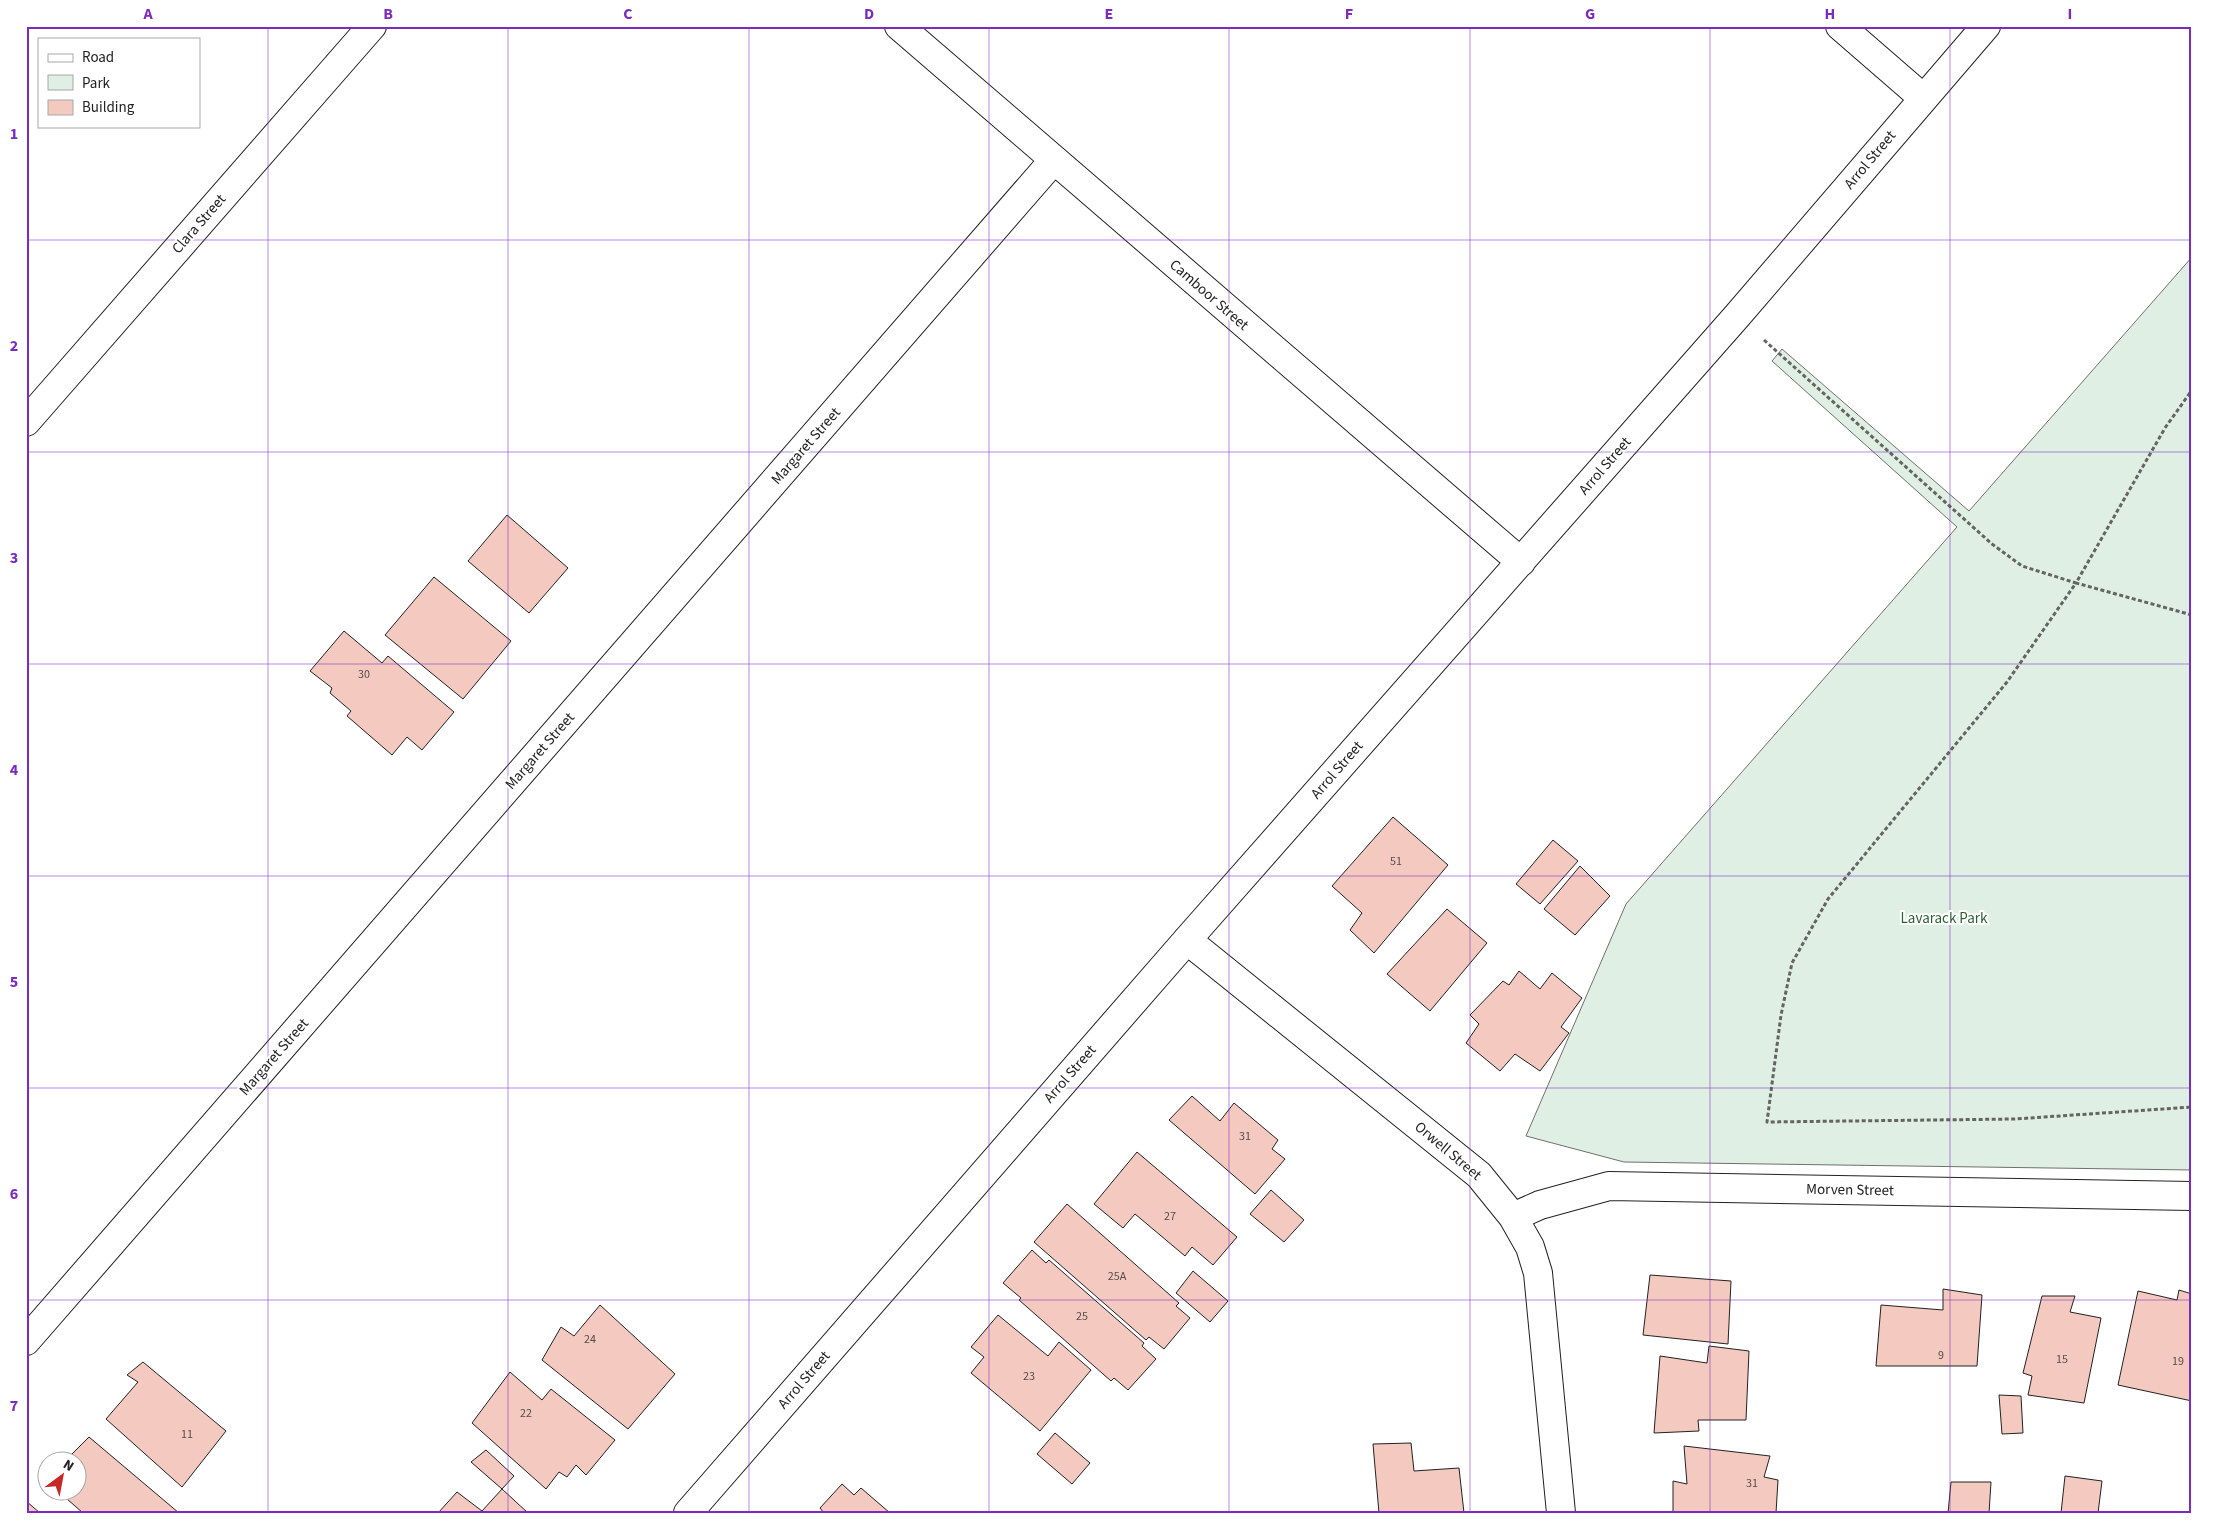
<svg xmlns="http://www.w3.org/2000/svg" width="2218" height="1539" font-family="'Source Sans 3',sans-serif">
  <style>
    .green { fill: #e0efe3; stroke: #6f6f6f }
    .building { fill: #f3c9c0; stroke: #222 }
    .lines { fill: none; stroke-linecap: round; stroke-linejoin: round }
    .street-casing { stroke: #222; stroke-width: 30 }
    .path { stroke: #646464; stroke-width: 3; stroke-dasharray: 4 2.5; stroke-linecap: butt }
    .street { stroke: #fff; stroke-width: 28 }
    .grid { fill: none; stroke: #7b2cbf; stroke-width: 1; stroke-opacity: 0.55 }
    .labels { text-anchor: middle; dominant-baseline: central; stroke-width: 4; stroke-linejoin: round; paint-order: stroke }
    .number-label { font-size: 12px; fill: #564c4a }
    .street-label { font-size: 15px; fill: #222; stroke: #fff }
    .park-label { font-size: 15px; fill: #2f5e38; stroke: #fff }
    .neatline { fill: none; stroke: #7b2cbf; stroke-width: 2 }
    .grid-label { font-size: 16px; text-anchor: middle; font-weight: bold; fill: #7b2cbf }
  </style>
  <rect width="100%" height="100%" fill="#fff"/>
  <path class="green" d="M2192 257V1170L1624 1162 1526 1136 1626 904 1957 527 1772 361 1782 349 1969 511Z"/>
  <path class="building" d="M507 515 568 568 529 613 468 561Z
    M434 577 511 641 463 699 385 635Z
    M344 631 382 663 388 656 454 712 422 750 407 737 392 755 347 716 351 711 330 693 332 688 310 671Z
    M1393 817 1448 865 1374 953 1350 930 1362 913 1332 886Z
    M1553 840 1578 861 1540 904 1516 884Z
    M1580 866 1610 896 1575 935 1544 909Z
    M1447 909 1487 943 1430 1011 1387 974Z
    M1519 971 1540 989 1552 973 1582 998 1561 1027 1569 1033 1540 1071 1515 1054 1500 1071 1466 1043 1479 1024 1470 1015 1503 981 1509 985Z
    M1192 1096 1220 1121 1234 1103 1278 1140 1272 1149 1285 1159 1255 1194 1169 1120Z
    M1137 1152 1237 1237 1213 1265 1192 1247 1185 1256 1135 1214 1123 1228 1094 1204Z
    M1271 1190 1304 1220 1284 1242 1250 1214Z
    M1067 1204 1179 1303 1176 1306 1190 1318 1164 1349 1149 1337 1146 1340 1034 1242Z
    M1032 1250 1046 1263 1049 1260 1144 1343 1142 1346 1156 1359 1128 1390 1114 1378 1111 1381 1019 1300 1021 1298 1003 1283Z
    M1193 1271 1228 1301 1210 1322 1176 1293Z
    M1650 1275 1731 1281 1728 1344 1643 1335Z
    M1943 1289 1982 1295 1977 1366H1876L1881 1305 1943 1310Z
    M2179 1290 2192 1294V1401L2118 1385 2138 1291 2177 1300Z
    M2042 1296H2075L2070 1312 2101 1318 2084 1403 2028 1395 2032 1376 2023 1373Z
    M600 1305 675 1374 628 1429 542 1360 561 1327 574 1336Z
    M998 1315 1048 1356 1059 1342 1091 1370 1040 1431 971 1373 984 1357 971 1347Z
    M1709 1346 1749 1351 1746 1420H1698L1699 1431 1654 1433 1660 1356 1707 1363Z
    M143 1362 226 1431 182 1487 106 1419 138 1382 127 1375Z
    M510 1372 542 1400 551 1389 615 1440 586 1475 576 1465 567 1477 559 1472 546 1489 472 1423Z
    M1999 1395 2021 1396 2023 1433 2002 1434Z
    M1055 1433 1090 1463 1072 1484 1037 1454Z
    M89 1437 179 1513H83L59 1492H78V1462L70 1456Z
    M1411 1443 1414 1471 1459 1468 1464 1513H1379L1373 1444Z
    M1684 1446 1770 1456 1764 1477 1778 1480 1776 1513H1673V1481L1687 1484Z
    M486 1450 514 1476 502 1489 471 1462Z
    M2065 1476 2102 1481 2098 1513H2061Z
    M1951 1482H1991L1989 1513H1948Z
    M842 1484 854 1495 861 1488 890 1513H824L820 1508Z
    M502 1489 528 1513H438L457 1492 482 1511Z
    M26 1501 40 1513H26Z"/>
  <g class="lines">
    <defs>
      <path id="street" d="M899 26 1521 562
        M1840 26 1923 98
        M26 422 372 26
        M1187 940 1479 1175 1513 1217 1530 1247 1538 1273 1561 1513
        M1513 1217 1540 1205 1609 1186 2192 1196
        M26 1341 1053 161
        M688 1513 1187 940 1737 316 1986 26"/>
    </defs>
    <use href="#street" class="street-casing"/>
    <path class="path" d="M1764 340 1992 544 2022 566 2076 583 2165 428 2192 390
      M2192 615 2076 583 2007 682 1828 899 1792 963 1781 1015 1767 1122 2015 1119 2192 1107"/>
    <use href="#street" class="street"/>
  </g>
  <path class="grid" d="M268 26V1513M508 26V1513M749 26V1513M989 26V1513M1229 26V1513M1470 26V1513M1710 26V1513M1950 26V1513M26 240H2192M26 452H2192M26 664H2192M26 876H2192M26 1088H2192M26 1300H2192"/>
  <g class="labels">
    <g class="number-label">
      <text x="364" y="674">30</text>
      <text x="1396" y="861">51</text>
      <text x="1245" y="1136">31</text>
      <text x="1170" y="1216">27</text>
      <text x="1117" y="1276">25A</text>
      <text x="1082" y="1316">25</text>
      <text x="590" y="1339">24</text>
      <text x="1941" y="1355">9</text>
      <text x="2062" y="1359">15</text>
      <text x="2178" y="1361">19</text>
      <text x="1029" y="1376">23</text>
      <text x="526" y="1413">22</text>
      <text x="187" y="1434">11</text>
      <text x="1752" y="1483">31</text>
    </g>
    <g class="street-label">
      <text transform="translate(1870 160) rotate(-50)">Arrol Street</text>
      <text transform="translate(199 224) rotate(-49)">Clara Street</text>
      <text transform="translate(1209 295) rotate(41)">Camboor Street</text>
      <text transform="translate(806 446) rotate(-49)">Margaret Street</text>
      <text transform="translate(1605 466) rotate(-49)">Arrol Street</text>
      <text transform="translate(540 751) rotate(-49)">Margaret Street</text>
      <text transform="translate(1337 770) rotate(-49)">Arrol Street</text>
      <text transform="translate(274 1057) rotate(-49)">Margaret Street</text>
      <text transform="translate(1070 1074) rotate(-49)">Arrol Street</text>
      <text transform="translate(1448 1151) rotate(40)">Orwell Street</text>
      <text transform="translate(1850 1190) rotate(1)">Morven Street</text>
      <text transform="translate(804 1380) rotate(-49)">Arrol Street</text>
    </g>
    <g class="park-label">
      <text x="1944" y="918">Lavarack Park</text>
    </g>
  </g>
  <rect width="2218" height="1539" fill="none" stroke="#ffffff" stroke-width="55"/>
  <rect x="38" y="38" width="162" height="90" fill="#ffffff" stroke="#a7a7a7"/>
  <rect x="48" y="54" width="25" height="8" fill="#ffffff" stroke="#a7a7a7"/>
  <text x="82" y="62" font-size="15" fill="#222222">Road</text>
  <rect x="48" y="75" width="25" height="15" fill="#e0efe3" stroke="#a7a7a7"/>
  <text x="82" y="88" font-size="15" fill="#222222">Park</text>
  <rect x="48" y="100" width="25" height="15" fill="#f3c9c0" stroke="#a7a7a7"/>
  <text x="82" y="112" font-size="15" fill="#222222">Building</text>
  <g transform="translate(62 1476) rotate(32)"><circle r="24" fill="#ffffff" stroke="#a7a7a7"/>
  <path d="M0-4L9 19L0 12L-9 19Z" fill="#c62828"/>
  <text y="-8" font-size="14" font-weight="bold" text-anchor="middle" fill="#222222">N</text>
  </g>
  <rect x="28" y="28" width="2162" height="1484" class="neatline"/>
  <g class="grid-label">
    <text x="148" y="19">A</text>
    <text x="388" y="19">B</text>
    <text x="628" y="19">C</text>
    <text x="869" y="19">D</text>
    <text x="1109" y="19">E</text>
    <text x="1349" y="19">F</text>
    <text x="1590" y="19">G</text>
    <text x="1830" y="19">H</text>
    <text x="2070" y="19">I</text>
    <text x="14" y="139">1</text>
    <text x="14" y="351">2</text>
    <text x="14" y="563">3</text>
    <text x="14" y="775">4</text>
    <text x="14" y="987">5</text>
    <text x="14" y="1199">6</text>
    <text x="14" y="1411">7</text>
  </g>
</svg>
